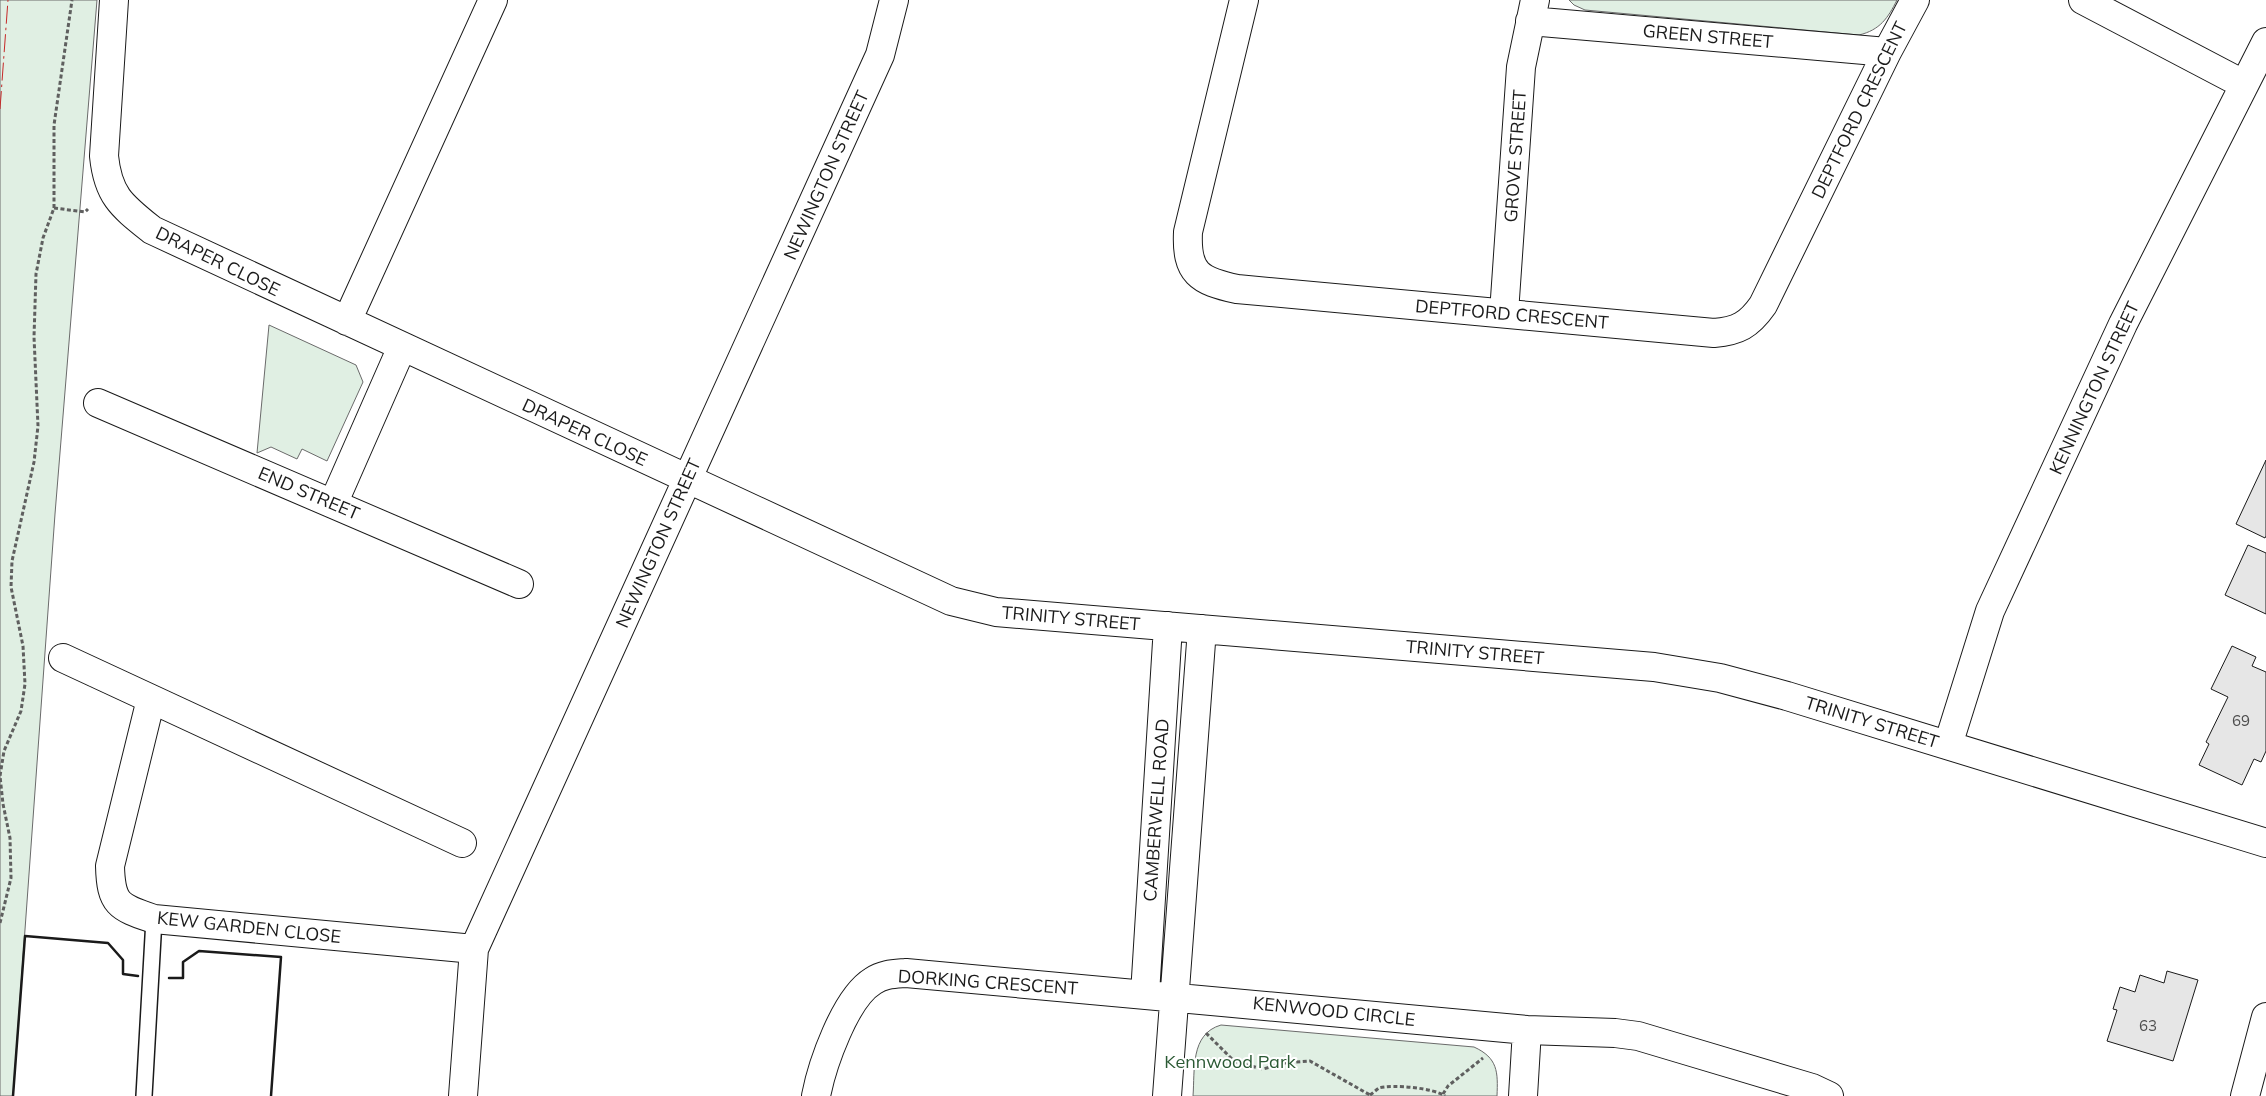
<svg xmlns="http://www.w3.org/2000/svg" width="2266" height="1096" font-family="Mulish,sans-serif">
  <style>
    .green { fill: #e0efe3; stroke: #6a6a6a }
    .building { fill: #e6e6e6; stroke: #1a1a1a }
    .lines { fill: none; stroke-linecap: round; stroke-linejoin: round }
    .service-casing { stroke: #1a1a1a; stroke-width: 18 }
    .minor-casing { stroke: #1a1a1a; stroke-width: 30 }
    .tertiary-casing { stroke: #1a1a1a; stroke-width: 30 }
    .path { stroke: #5f5f5f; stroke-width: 3; stroke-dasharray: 4 2.5; stroke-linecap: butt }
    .service { stroke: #fff; stroke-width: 15 }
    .minor { stroke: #fff; stroke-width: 28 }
    .tertiary { stroke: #fff; stroke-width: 28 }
    .wall { stroke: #1a1a1a; stroke-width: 2.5 }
    .power { stroke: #c62828; stroke-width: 1; stroke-dasharray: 18 4 2.5 4; stroke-linecap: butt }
    .labels { text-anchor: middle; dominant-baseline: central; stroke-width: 4; stroke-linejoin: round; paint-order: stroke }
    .number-label { font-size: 15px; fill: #4d4d4d }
    .street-label { font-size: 18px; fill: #1a1a1a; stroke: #fff }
    .park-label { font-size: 18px; fill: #2b5a34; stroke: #fff }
  </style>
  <rect width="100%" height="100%" fill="#fff"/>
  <path class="green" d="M0 0H97L55 514 13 1096H0Z
    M1569 0H1897C1888 18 1880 30 1859 35L1585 10 1574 5Z
    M269 325 356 365 363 382 327 461 302 449 297 459 271 447 257 453Z
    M1221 1025 1474 1047C1498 1058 1498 1072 1497 1096H1193C1195 1070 1190 1034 1221 1025Z"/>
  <path class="building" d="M2266 460V536L2265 538 2236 524Z
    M2248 545 2266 553V614L2225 595Z
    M2232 646 2256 657 2252 666 2266 672V751L2261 762 2254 759 2242 785 2199 765 2209 744 2206 742 2228 697 2211 689Z
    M2167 971 2198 980 2173 1061 2107 1041 2117 1010 2113 1009 2120 987 2135 992 2140 975 2164 983Z"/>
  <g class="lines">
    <defs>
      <path id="service" d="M144 1096 154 919"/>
      <path id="minor" d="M114 0 104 156C108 196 122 206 152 230L951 601 996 612 1654 667 1720 678 1787 696 2266 843
        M1244 0 1188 232C1186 273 1199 281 1237 289L1714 333C1738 331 1749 325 1763 305L1887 52 1915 0
        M2083 0 2243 84
        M1530 21 1887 52
        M1504 313 1521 67 1535 0
        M347 321 493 0
        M98 403 519 584
        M333 504 402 347
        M63 658 462 843
        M151 699 110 866C111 905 119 907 154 919L474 949
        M1948 745 1990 611 2123 324 2266 42
        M1145 994 1168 626
        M463 1096 474 949 880 55 894 0
        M816 1096C822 1065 845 998 873 981 883 974 894 974 906 973L1527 1030 1615 1033 1638 1036 1812 1088 1829 1096
        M1167 1096 1202 629
        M1523 1096 1527 1030"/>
      <path id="tertiary" d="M2245 1096 2266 1017"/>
    </defs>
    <use href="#service" class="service-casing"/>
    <use href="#minor" class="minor-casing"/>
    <use href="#tertiary" class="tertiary-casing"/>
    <path class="path" d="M54 208 85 212 88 209
      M0 923 11 878 10 838 3 804 0 776 4 751 21 711 25 684 23 646 11 587 12 561 34 462 38 426 34 337 36 274 43 238 54 208V125L72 0
      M1206 1033 1235 1062 1263 1069 1285 1063 1310 1061 1370 1095
      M1443 1094 1448 1086 1483 1058
      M1370 1095C1373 1093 1376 1090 1379 1088 1392 1084 1434 1088 1445 1096"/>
    <use href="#service" class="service"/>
    <use href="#minor" class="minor"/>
    <use href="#tertiary" class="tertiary"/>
    <path class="wall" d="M169 978H183V962L199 951 281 957 271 1096
      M13 1096 25 936 108 943 123 960V974L138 976"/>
    <path class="power" d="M0 109 8 0"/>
  </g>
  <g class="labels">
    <g class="number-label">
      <text x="2241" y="720">69</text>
      <text x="2148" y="1025">63</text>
    </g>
    <g class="street-label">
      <text transform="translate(1708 36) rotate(5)">GREEN STREET</text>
      <text transform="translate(1859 110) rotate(-64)">DEPTFORD CRESCENT</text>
      <text transform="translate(1515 156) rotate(-86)">GROVE STREET</text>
      <text transform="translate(826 175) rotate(-66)">NEWINGTON STREET</text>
      <text transform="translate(218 261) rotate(26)">DRAPER CLOSE</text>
      <text transform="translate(1512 314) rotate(5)">DEPTFORD CRESCENT</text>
      <text transform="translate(2094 388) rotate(-65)">KENNINGTON STREET</text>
      <text transform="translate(585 432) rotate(25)">DRAPER CLOSE</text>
      <text transform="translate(309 493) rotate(23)">END STREET</text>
      <text transform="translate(658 543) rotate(-66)">NEWINGTON STREET</text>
      <text transform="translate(1071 618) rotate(5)">TRINITY STREET</text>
      <text transform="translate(1475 652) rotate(5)">TRINITY STREET</text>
      <text transform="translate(1872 722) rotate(17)">TRINITY STREET</text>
      <text transform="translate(1156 810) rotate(-86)">CAMBERWELL ROAD</text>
      <text transform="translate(249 927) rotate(6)">KEW GARDEN CLOSE</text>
      <text transform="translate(988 982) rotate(4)">DORKING CRESCENT</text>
      <text transform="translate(1334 1011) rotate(6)">KENWOOD CIRCLE</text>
    </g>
    <g class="park-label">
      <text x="1230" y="1061">Kennwood Park</text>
    </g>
  </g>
</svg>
